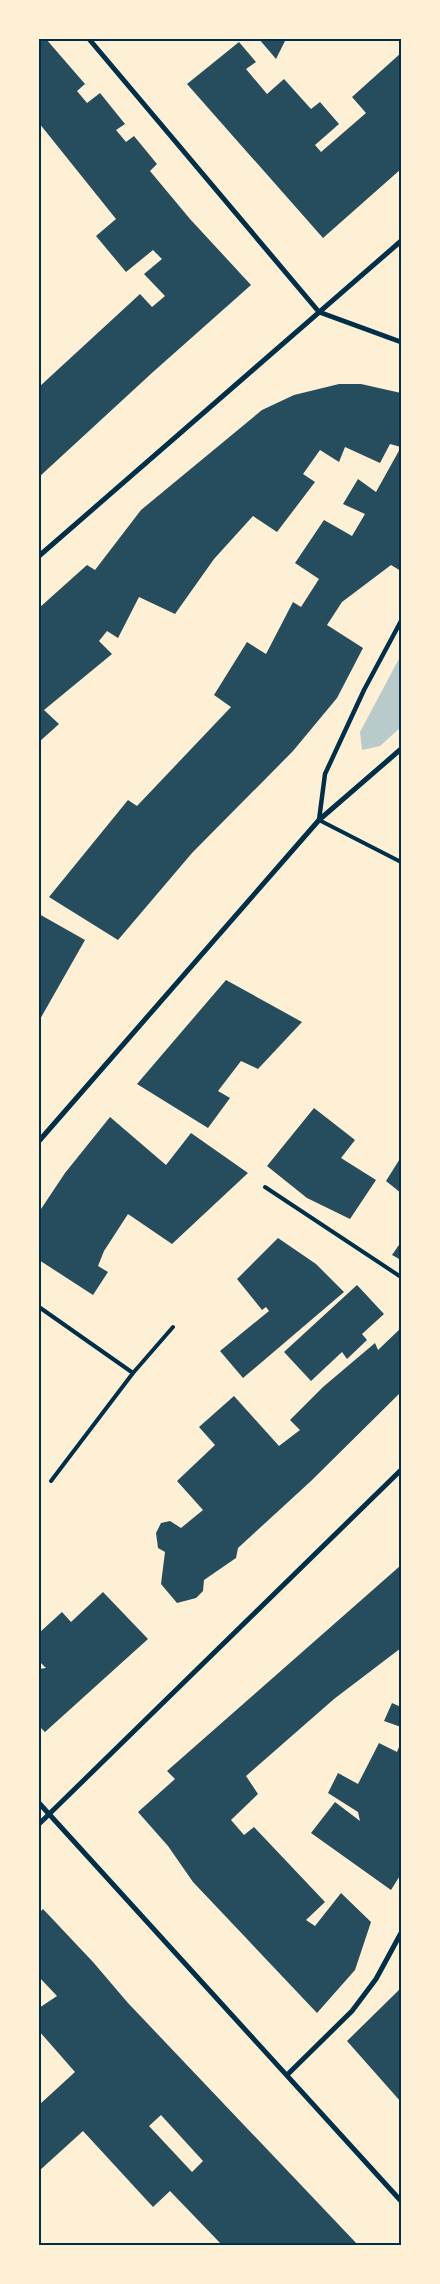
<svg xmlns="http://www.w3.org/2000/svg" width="440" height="2284" font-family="Helvetica,sans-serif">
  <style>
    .green { fill: #b9caca }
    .building { fill: #264d5e; fill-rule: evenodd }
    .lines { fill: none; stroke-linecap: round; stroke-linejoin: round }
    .service { stroke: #003049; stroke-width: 4 }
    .pedestrian { stroke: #003049; stroke-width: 4.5 }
    .minor { stroke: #003049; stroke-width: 5 }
    .neatline { fill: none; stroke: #003049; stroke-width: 2 }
  </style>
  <rect width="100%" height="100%" fill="#fdf0d5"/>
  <path class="green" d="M401 655V727L380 746 362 750 360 732Z"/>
  <path class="building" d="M39 39H46L85 84 77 91 87 103 100 93 125 124 116 130 126 142 134 136 157 164 150 171 190 219 251 285 153 372 39 477V387L140 294 152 307 165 296 144 274 162 259 153 250 126 272 96 236 116 219 39 123Z
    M259 39H286L276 59Z
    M239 42 256 62 246 69 267 94 284 79 311 109 320 102 339 124 315 145 321 152 366 113 352 97 401 53V169L323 238 187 84Z
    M339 384H361L401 393V571L391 565 342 602 327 625 363 648 337 698 293 751 192 853 118 940 49 897 128 800 137 806 231 707 214 695 247 642 266 654 293 602 301 607 319 579 295 563 324 520 352 536 365 514 343 504 358 479 376 492 401 447 390 444 380 463 345 447 339 462 320 450 303 474 315 482 277 532 253 516 214 559 175 614 139 597 118 638 107 631 99 641 112 654 44 710 59 724 39 742V608L87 565 95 570 141 510 262 410 294 395Z
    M39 914 85 940 39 1021Z
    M226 980 302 1022 258 1069 241 1061 218 1091 230 1098 208 1128 137 1084Z
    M314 1108 355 1140 341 1158 376 1180 350 1219 307 1198 267 1166Z
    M110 1117 166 1165 191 1133 248 1173 172 1244 128 1214 104 1251 98 1266 108 1272 93 1295 39 1260V1212L65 1173Z
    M401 1157V1193L386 1181Z
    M278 1238 316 1264 344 1292 243 1378 220 1351 269 1311 266 1307 262 1310 237 1279Z
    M401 1242V1260L392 1255Z
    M357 1285 384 1314 362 1334 367 1340 347 1359 342 1352 311 1381 284 1352Z
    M401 1328V1392L311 1481 238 1548 236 1558 204 1580 203 1591 196 1598 177 1603 161 1584 165 1552 158 1548 156 1533 161 1523 170 1521 181 1528 203 1510 177 1481 215 1445 199 1427 234 1396 279 1446 300 1430 290 1420 323 1387 375 1343 378 1350Z
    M400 1566 401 1648 334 1699 246 1776 258 1794 231 1820 244 1835 254 1827 325 1902 306 1920 315 1926 341 1893 371 1922 355 1970 317 2013 193 1882 168 1846 138 1812 175 1779 167 1771Z
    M103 1592 148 1639 45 1732 39 1726V1669L46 1668 39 1661V1633L62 1612 71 1622Z
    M392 1703 401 1707V1727L384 1721Z
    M401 1742V1874L391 1890 311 1833 335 1802 360 1821 358 1812 328 1793 338 1773 358 1784 379 1743 397 1752Z
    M43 1909 93 1962 128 2003 358 2245H222L170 2191 153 2207 83 2131 39 2171V2105L75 2072 39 2031V2008L57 1996 39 1977V1913ZM161 2115 203 2161 192 2172 149 2126Z
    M401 1988V2102L347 2041Z"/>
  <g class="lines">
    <path class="service" d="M319 820 401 862
      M265 1187 401 1277
      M39 1307 133 1373
      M51 1481 133 1373 173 1327"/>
    <path class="pedestrian" d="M319 820 325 774 364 690 401 621"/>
    <path class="minor" d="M89 39 319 312 401 342
      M39 556 401 241
      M39 1141 319 820 401 749
      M39 1803 401 2201
      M39 1824 401 1470
      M287 2075 352 2011 376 1979 401 1933"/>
  </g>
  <rect width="440" height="2284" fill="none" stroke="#fdf0d5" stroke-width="80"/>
  <rect x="40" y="40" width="360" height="2204" class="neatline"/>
</svg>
